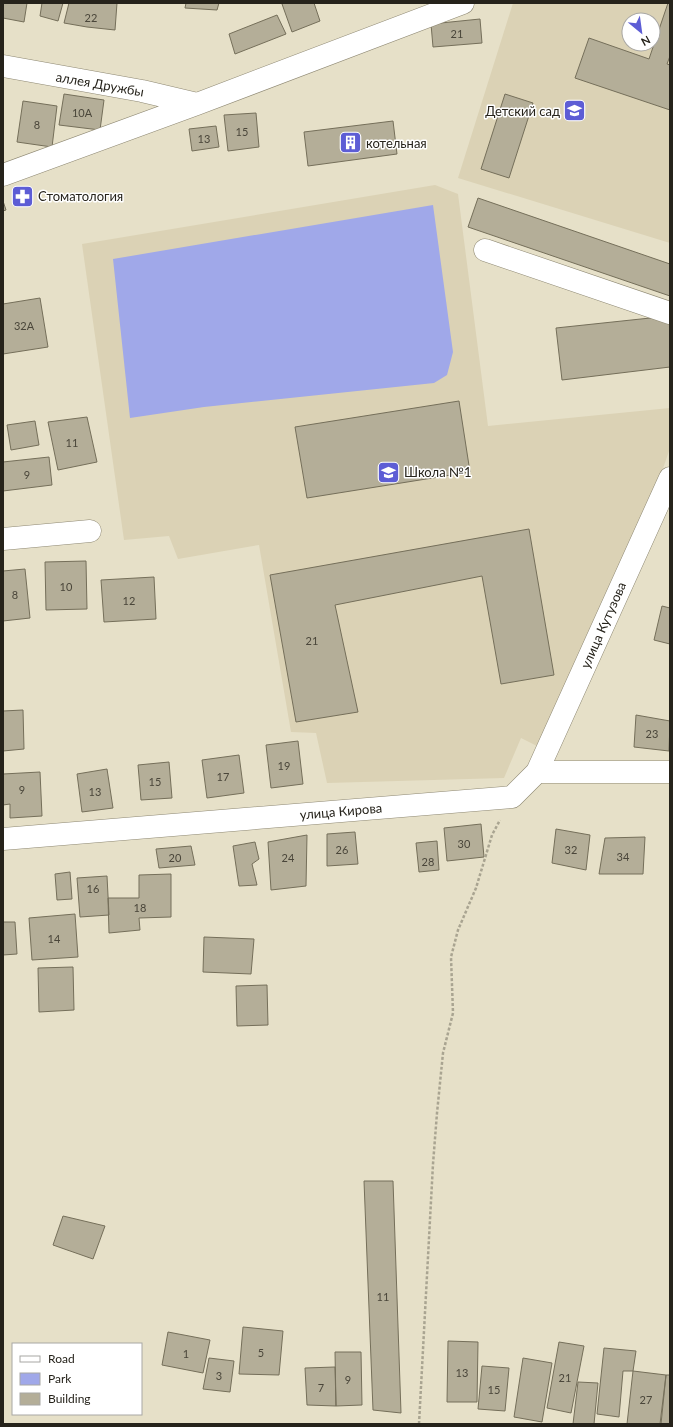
<svg xmlns="http://www.w3.org/2000/svg" width="673" height="1427" font-family="Lato,sans-serif">
  <style>
    .built { fill: #dbd2b5; fill-rule: evenodd }
    .green { fill: #a0a8e9 }
    .building { fill: #b4ae98; stroke: #756f5a }
    .lines { fill: none; stroke-linecap: round; stroke-linejoin: round }
    .minor-casing { stroke: #8e8873; stroke-width: 23 }
    .path { stroke: #a9a491; stroke-width: 2.5; stroke-dasharray: 3 2; stroke-linecap: butt }
    .minor { stroke: #fff; stroke-width: 22 }
    .labels { text-anchor: middle; dominant-baseline: central; stroke-width: 3; stroke-linejoin: round; paint-order: stroke }
    .number-label { font-size: 11px; fill: #4a463a }
    .street-label { font-size: 13px; fill: #26231b; stroke: #fff }
    .poi-label { font-size: 13px; fill: #26231b; stroke: #fff; text-anchor: start }
  </style>
  <rect width="100%" height="100%" fill="#e6e0c8"/>
  <path class="built" d="M513 3H670V243L458 178ZM629 20H653V44H629Z
    M435 185 458 194 488 426 670 408V448L654 495 537 746 521 738 504 778 327 783 316 733 291 732 259 545 178 559 169 536 124 540 82 244Z"/>
  <path class="green" d="M433 205 453 352 447 375 434 383 204 407 130 418 113 259Z"/>
  <path class="building" d="M3 3H27L24 22 3 18Z
    M42 3H63L58 21 40 16Z
    M69 3H117L115 30 87 27 64 23Z
    M186 3H219L217 10 185 8Z
    M285 3H314L320 21 292 32 282 4Z
    M668 3H670V56L667 64 670 65V110L575 78 589 38 649 59Z
    M277 15 286 34 235 54 229 34Z
    M480 19 482 43 433 47 431 24Z
    M64 94 104 100 100 130 59 125Z
    M505 94 533 103 509 178 481 169Z
    M23 101 57 106 52 147 17 142Z
    M256 113 259 147 228 151 224 115Z
    M393 121 397 154 308 166 304 132Z
    M216 126 219 147 192 151 189 129Z
    M478 198 670 264V296L468 227Z
    M3 201 6 210 3 211Z
    M40 298 48 347 3 354V304Z
    M669 316 670 328V367L562 380 556 328Z
    M459 401 470 472 307 498 295 427Z
    M87 417 97 462 58 470 48 422Z
    M35 421 39 445 11 450 7 425Z
    M49 457 52 485 3 491V462Z
    M529 529 554 675 501 684 482 576 335 605 358 712 296 722 270 575Z
    M86 561 87 609 46 610 45 562Z
    M25 569 30 618 3 621V571Z
    M154 577 156 619 104 622 101 580Z
    M662 606 670 608V644L654 640Z
    M23 710 24 749 3 751V711Z
    M636 715 670 721 669 751 634 747Z
    M298 741 303 784 271 788 266 745Z
    M239 755 244 793 207 798 202 760Z
    M169 762 172 798 141 800 138 765Z
    M107 769 113 808 82 812 77 774Z
    M40 772 42 816 10 818V804L3 805V774Z
    M481 824 484 857 447 861 444 828Z
    M556 829 590 835 586 870 552 863Z
    M355 832 358 864 327 866V834Z
    M307 835 306 886 271 890 268 842Z
    M645 837 643 874H599L605 838Z
    M437 841 439 870 419 872 416 843Z
    M255 842 259 859 252 864 257 885 239 886 233 846Z
    M191 846 195 865 159 868 156 849Z
    M70 872 72 899 57 900 55 874Z
    M171 874V917L139 918 140 930 109 933 108 898H139V875Z
    M107 876 109 915 80 917 77 878Z
    M75 914 78 957 32 960 29 918Z
    M3 922H15L17 954 3 955Z
    M204 937 254 939 251 974 203 972Z
    M73 967 74 1010 39 1012 38 968Z
    M267 985 268 1025 237 1026 236 986Z
    M364 1181H393L401 1413 373 1410Z
    M63 1216 105 1226 93 1259 53 1245Z
    M243 1327 283 1331 279 1375 239 1374Z
    M168 1332 210 1340 203 1373 162 1365Z
    M448 1341 478 1342 477 1402H447Z
    M559 1342 584 1346 571 1413 547 1408Z
    M604 1348 636 1351 633 1371H623L619 1417 597 1414Z
    M335 1352H361L362 1405 336 1406Z
    M209 1358 234 1361 230 1392 203 1389Z
    M523 1358 552 1363 542 1422 514 1417Z
    M482 1366 509 1368 505 1411 478 1409Z
    M335 1367 336 1406 307 1405 305 1368Z
    M633 1371 666 1375 660 1424H627Z
    M666 1375H670V1424H661Z
    M578 1382 598 1383 594 1424H573Z"/>
  <g class="lines">
    <defs>
      <path id="minor" d="M3 66 142 91 197 104
        M3 175 197 104 463 3
        M485 250 670 313
        M3 539 90 531
        M537 772 670 478
        M3 839 512 797 537 772H670"/>
    </defs>
    <use href="#minor" class="minor-casing"/>
    <path class="path" d="M419 1424 433 1164 437 1113 443 1053 453 1013 451 957 458 930 476 888 492 835 500 820"/>
    <use href="#minor" class="minor"/>
  </g>
  <defs>
    <symbol id="school-square" viewBox="-11 -11 22 22"><rect x="-9" y="-9" width="18" height="18" rx="4" fill="#5d5dd5" stroke="#fff"/><path d="M0-5L7-2L0 1L-7-2ZM-4 1L0 2.5L4 1V4Q0 6-4 4Z" fill="#fff"/></symbol>
    <symbol id="building-square" viewBox="-11 -11 22 22"><rect x="-9" y="-9" width="18" height="18" rx="4" fill="#5d5dd5" stroke="#fff"/><path d="M-4-6H4V6H1V3H-1V6H-4ZM-2.5-4.3h1.7v1.8h-1.7ZM.8-4.3h1.7v1.8H.8ZM-2.5-1h1.7V.8h-1.7ZM.8-1h1.7V.8H.8Z" fill="#fff"/></symbol>
    <symbol id="pharmacy-square" viewBox="-11 -11 22 22"><rect x="-9" y="-9" width="18" height="18" rx="4" fill="#5d5dd5" stroke="#fff"/><path d="M-2-6h4v4h4v4h-4v4h-4v-4h-4v-4h4Z" fill="#fff"/></symbol>
  </defs>
  <g fill-rule="evenodd">
    <use href="#school-square" x="562" y="98" width="25" height="25"/>
    <use href="#building-square" x="338" y="130" width="25" height="25"/>
    <use href="#pharmacy-square" x="10" y="184" width="25" height="25"/>
    <use href="#school-square" x="376" y="460" width="25" height="25"/>
  </g>
  <g class="labels">
    <g class="number-label">
      <text x="91" y="17">22</text>
      <text x="457" y="33">21</text>
      <text x="82" y="112">10А</text>
      <text x="37" y="124">8</text>
      <text x="242" y="131">15</text>
      <text x="204" y="138">13</text>
      <text x="24" y="325">32А</text>
      <text x="72" y="442">11</text>
      <text x="27" y="474">9</text>
      <text x="66" y="586">10</text>
      <text x="15" y="594">8</text>
      <text x="129" y="600">12</text>
      <text x="312" y="640">21</text>
      <text x="652" y="733">23</text>
      <text x="284" y="765">19</text>
      <text x="223" y="776">17</text>
      <text x="155" y="781">15</text>
      <text x="22" y="789">9</text>
      <text x="95" y="791">13</text>
      <text x="464" y="843">30</text>
      <text x="342" y="849">26</text>
      <text x="571" y="849">32</text>
      <text x="623" y="856">34</text>
      <text x="175" y="857">20</text>
      <text x="288" y="857">24</text>
      <text x="428" y="861">28</text>
      <text x="93" y="888">16</text>
      <text x="140" y="907">18</text>
      <text x="54" y="938">14</text>
      <text x="383" y="1296">11</text>
      <text x="261" y="1352">5</text>
      <text x="186" y="1353">1</text>
      <text x="462" y="1372">13</text>
      <text x="219" y="1375">3</text>
      <text x="565" y="1377">21</text>
      <text x="348" y="1379">9</text>
      <text x="321" y="1387">7</text>
      <text x="494" y="1389">15</text>
      <text x="646" y="1399">27</text>
    </g>
    <g class="street-label">
      <text transform="translate(100 84) rotate(10)">аллея Дружбы</text>
      <text transform="translate(603 625) rotate(-66)">улица Кутузова</text>
      <text transform="translate(341 811) rotate(-5)">улица Кирова</text>
    </g>
    <g class="poi-label">
      <text x="560" y="111" text-anchor="end">Детский сад</text>
      <text x="366" y="143">котельная</text>
      <text x="38" y="196">Стоматология</text>
      <text x="404" y="472">Школа №1</text>
    </g>
  </g>
  <rect width="673" height="1427" fill="none" stroke="#26231b" stroke-width="8"/>
  <rect x="12" y="1343" width="130" height="72" fill="#ffffff" stroke="#a8a7a4"/>
  <rect x="20" y="1356" width="20" height="6" fill="#ffffff" stroke="#a8a7a4"/>
  <text x="48" y="1363" font-size="12" fill="#26231b">Road</text>
  <rect x="20" y="1373" width="20" height="12" fill="#a0a8e9" stroke="#a8a7a4"/>
  <text x="48" y="1383" font-size="12" fill="#26231b">Park</text>
  <rect x="20" y="1393" width="20" height="12" fill="#b4ae98" stroke="#a8a7a4"/>
  <text x="48" y="1403" font-size="12" fill="#26231b">Building</text>
  <g transform="translate(641 32) rotate(151)"><circle r="19" fill="#ffffff" stroke="#a8a7a4"/>
  <path d="M0-3L7 15L0 10L-7 15Z" fill="#5d5dd5"/>
  <text y="-6" font-size="11" font-weight="bold" text-anchor="middle" fill="#26231b">N</text>
  </g>
</svg>
